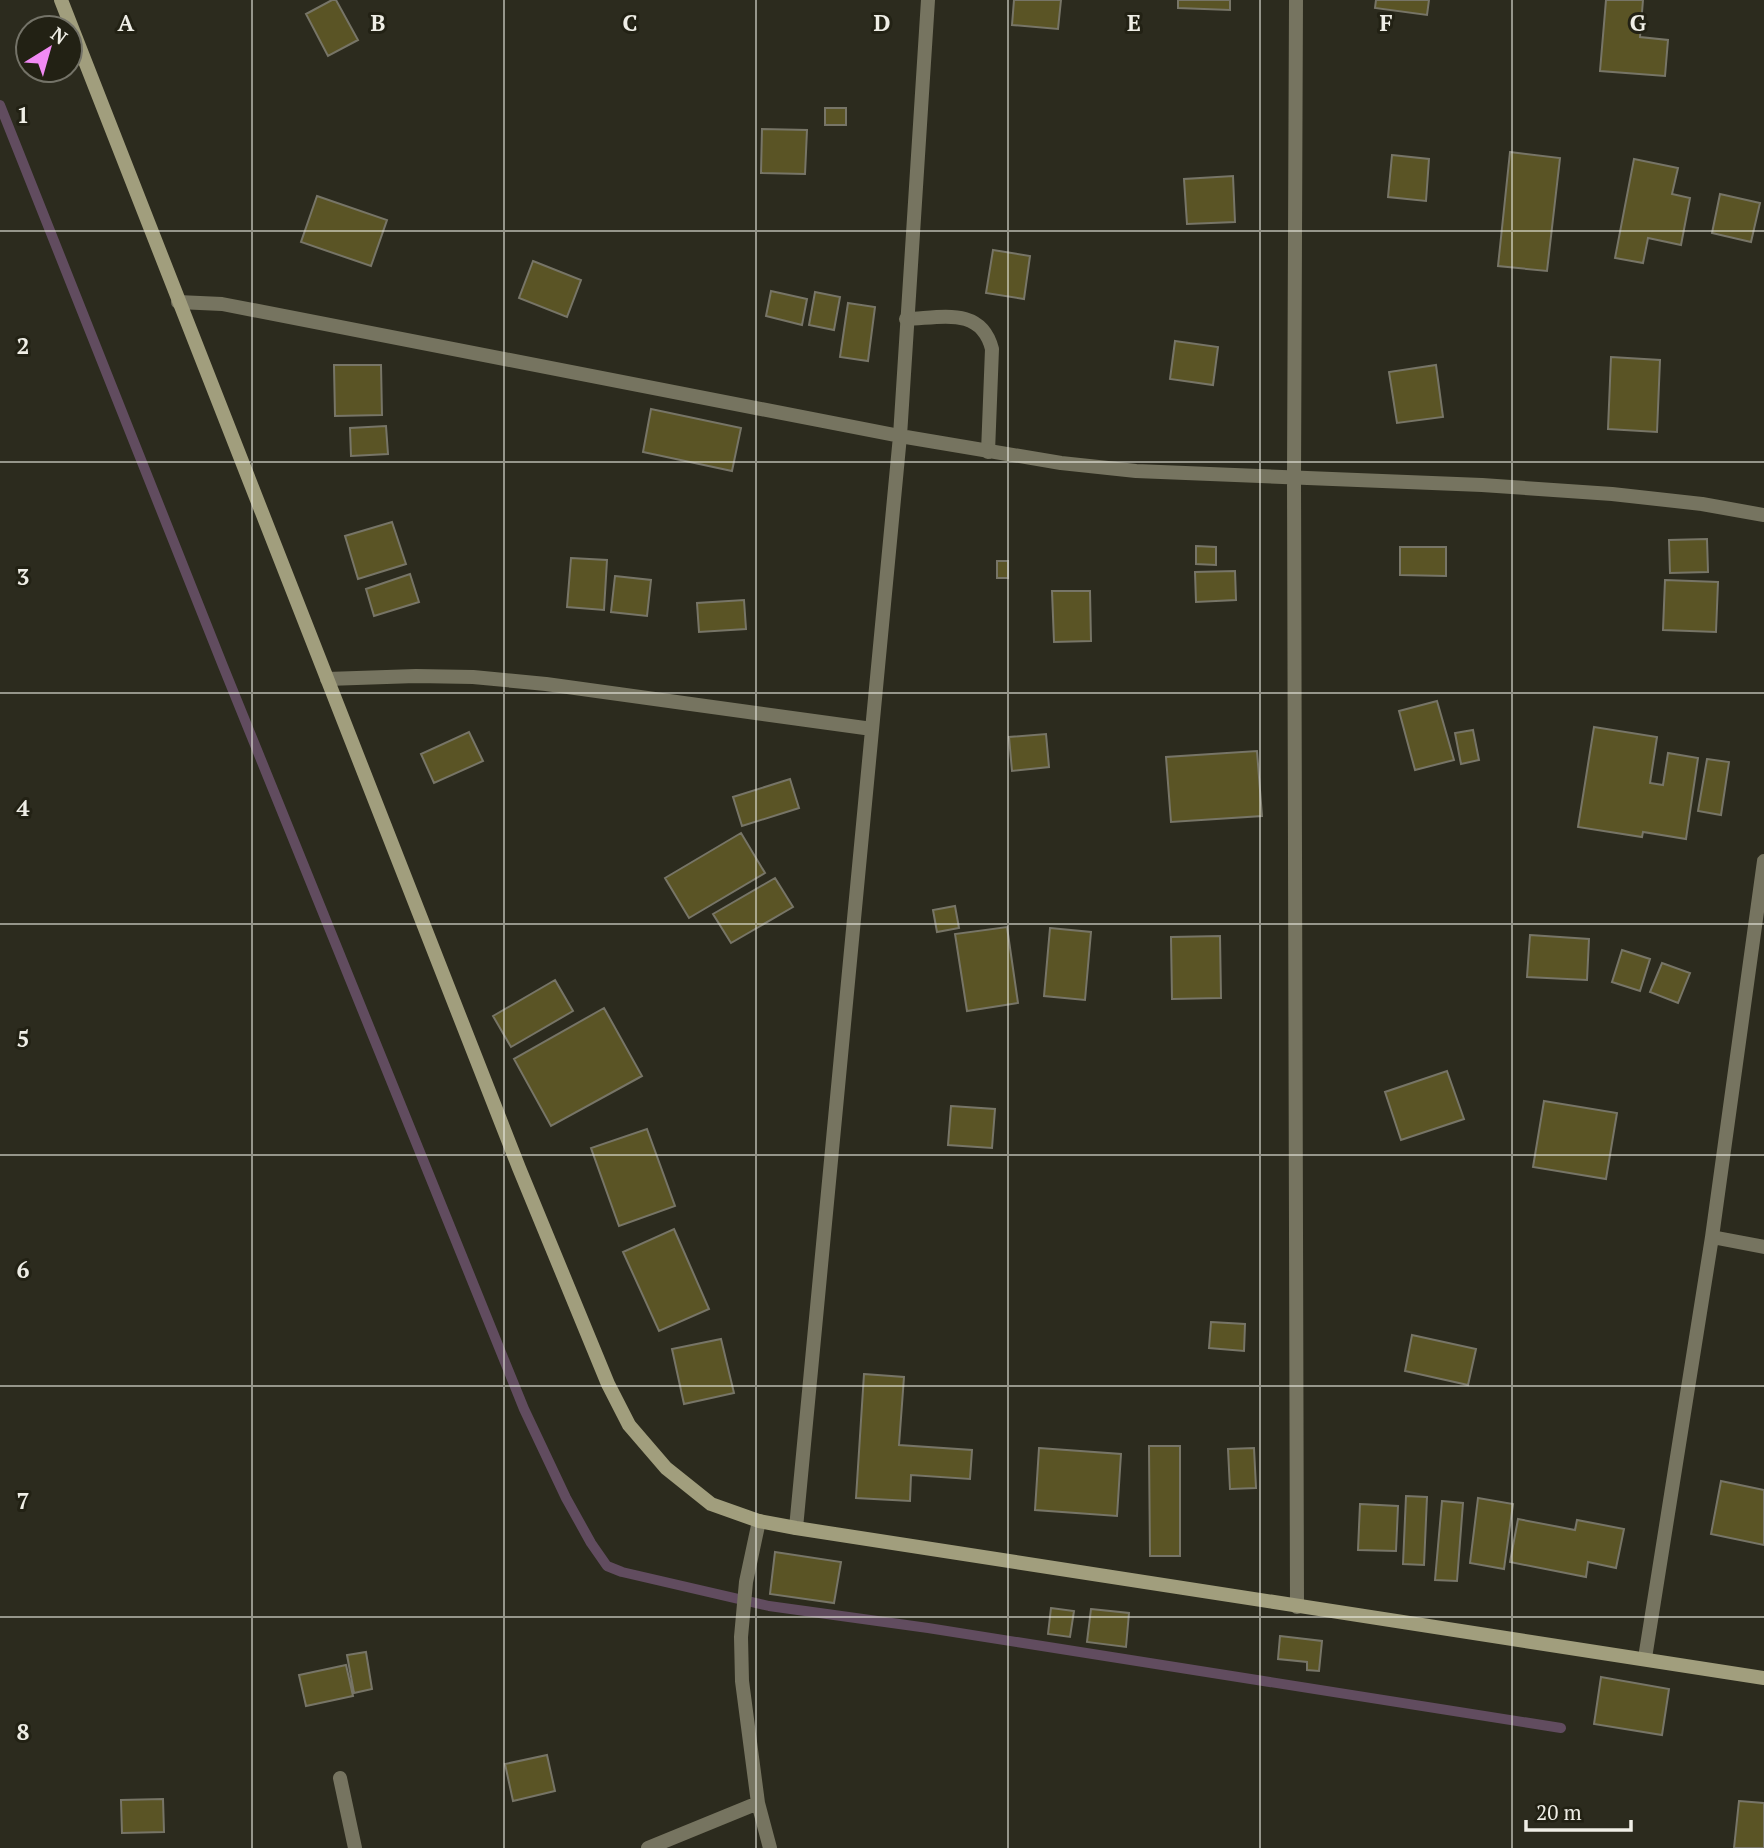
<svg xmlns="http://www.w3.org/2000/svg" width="1764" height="1848" font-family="'PT Serif',serif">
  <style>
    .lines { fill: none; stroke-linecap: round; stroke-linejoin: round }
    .stream { stroke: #614c5f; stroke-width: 10 }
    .building { fill: #5a5425; stroke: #777567; stroke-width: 2 }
    .lane { stroke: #767460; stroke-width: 14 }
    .street { stroke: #767460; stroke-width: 14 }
    .secondary { stroke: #a19e7d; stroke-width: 14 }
    .grid { fill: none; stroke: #efeee6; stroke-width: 2; stroke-opacity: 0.55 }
    .grid-label { font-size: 23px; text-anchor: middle; font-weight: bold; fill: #efeee6; stroke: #222114; stroke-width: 6; stroke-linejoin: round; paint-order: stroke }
  </style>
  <rect width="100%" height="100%" fill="#2c2b1e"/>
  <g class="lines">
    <path class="stream" d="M0 105 223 666 524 1409 566 1498 591 1543 607 1566 622 1572 769 1606 928 1628 1561 1728"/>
  </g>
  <path class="building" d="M332 0H336L358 40 328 56 306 14Z
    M1014 0H1061L1058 29 1012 25Z
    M1178 0H1230V10L1178 8Z
    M1376 0H1429L1427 15 1375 8Z
    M1606 0H1643L1640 37 1668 40 1665 76 1600 71Z
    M825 108H846V125H825Z
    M762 129 807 130 805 174 761 173Z
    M1510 152 1560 158 1547 271 1498 266Z
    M1392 155 1429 159 1426 201 1388 197Z
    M1634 159 1678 168 1672 194 1690 198 1681 245 1648 238 1643 263 1615 258Z
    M1233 176 1235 222 1187 224 1184 179Z
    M1720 194 1760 203 1751 242 1712 233Z
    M317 196 387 220 371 266 301 242Z
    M993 250 1030 256 1024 299 986 293Z
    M533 261 581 280 567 317 519 298Z
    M771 291 807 299 802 325 766 316Z
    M815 292 840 297 834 330 809 325Z
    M848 303 875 307 868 361 840 357Z
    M1175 341 1218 347 1213 385 1170 379Z
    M1611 357 1660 360 1657 432 1608 429Z
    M334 365H381L382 415 335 416Z
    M1436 365 1443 417 1397 423 1389 372Z
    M651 409 741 428 732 471 643 452Z
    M386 426 388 454 351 456 350 428Z
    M392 522 406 564 358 579 345 536Z
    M1707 539 1708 572 1670 573 1669 540Z
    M1196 546 1216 547V565L1196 564Z
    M1400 547H1446V576L1400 575Z
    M571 558 607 560 604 610 567 607Z
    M997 561H1008V578H997Z
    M1235 571 1236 600 1196 602 1195 572Z
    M410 574 419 602 374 616 366 589Z
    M615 576 651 580 647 616 611 612Z
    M1665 580 1718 582 1716 632 1663 630Z
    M1052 591H1090L1091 641 1054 642Z
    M744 600 746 629 699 632 697 603Z
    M1437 701 1454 760 1415 770 1399 711Z
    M1594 727 1657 737 1650 783 1663 785 1668 753 1698 758 1686 839 1643 832 1642 837 1578 827Z
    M1473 730 1479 760 1461 764 1455 733Z
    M469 732 483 761 434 783 421 754Z
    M1046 734 1049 767 1012 771 1009 737Z
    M1257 751 1262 816 1171 822 1166 757Z
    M1707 759 1729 762 1721 815 1698 811Z
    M790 779 799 808 742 826 733 797Z
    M741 833 765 873 689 918 665 878Z
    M775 878 793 907 731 943 713 914Z
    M955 906 959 928 937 932 933 910Z
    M1007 927 1018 1003 967 1011 955 934Z
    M1050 928 1091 932 1085 1000 1044 996Z
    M1530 935 1589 939 1587 980 1527 977Z
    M1220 936 1221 998 1172 999 1171 937Z
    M1622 950 1650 959 1640 991 1612 982Z
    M1662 963 1690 973 1678 1003 1650 992Z
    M555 980 573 1011 511 1047 493 1016Z
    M604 1008 642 1076 551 1126 514 1059Z
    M1447 1071 1464 1119 1401 1140 1385 1092Z
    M1544 1101 1617 1113 1606 1179 1533 1167Z
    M951 1106 995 1109 992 1148 948 1145Z
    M647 1129 675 1206 619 1226 591 1148Z
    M674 1229 709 1309 659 1331 623 1252Z
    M1211 1322 1245 1324 1244 1351 1209 1348Z
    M1412 1335 1476 1349 1468 1385 1405 1371Z
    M721 1339 734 1393 684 1404 672 1349Z
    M864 1374 904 1377 899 1445 972 1450 970 1479 911 1475 910 1501 856 1498Z
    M1149 1446H1180V1556H1150Z
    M1039 1448 1121 1454 1117 1516 1035 1510Z
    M1254 1448 1256 1488 1230 1489 1228 1449Z
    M1721 1481 1764 1490V1545L1711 1534Z
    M1406 1496 1427 1497 1424 1565 1403 1564Z
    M1478 1498 1513 1504 1504 1569 1470 1563Z
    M1442 1501 1463 1503 1457 1581 1435 1580Z
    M1360 1504 1398 1506 1396 1551 1358 1550Z
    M1518 1519 1575 1530 1577 1520 1624 1529 1616 1568 1588 1562 1586 1577 1510 1562Z
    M775 1552 841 1562 834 1603 770 1594Z
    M1051 1608 1074 1611 1070 1637 1048 1634Z
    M1091 1609 1129 1613 1126 1647 1087 1642Z
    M1280 1636 1322 1641 1319 1671 1307 1670V1662L1278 1659Z
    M366 1652 372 1689 354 1693 347 1655Z
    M346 1665 353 1696 306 1706 299 1675Z
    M1601 1677 1669 1689 1662 1735 1594 1724Z
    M547 1755 555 1791 513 1801 505 1764Z
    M163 1799 164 1832 122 1833 121 1800Z
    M1739 1801 1764 1803V1848H1734Z"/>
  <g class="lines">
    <path class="lane" d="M906 319C941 318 981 306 992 349L988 452
      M340 1778 355 1848"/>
    <path class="street" d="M1296 0 1294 477 1297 1607
      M178 302 222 304 900 436 1061 463 1136 471 1482 485 1612 494 1702 504 1764 515
      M327 679 416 676 473 677 546 684 872 729
      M1712 1237 1764 1247
      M759 1521 746 1582 741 1637 742 1681 758 1803 770 1848
      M796 1528 900 436 928 0
      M1645 1658 1712 1237 1764 861
      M648 1848 758 1803"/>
    <path class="secondary" d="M61 0 519 1168 608 1384 629 1425 666 1468 711 1504 759 1521 796 1528 1764 1678"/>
  </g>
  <path class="grid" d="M252 0V1848M504 0V1848M756 0V1848M1008 0V1848M1260 0V1848M1512 0V1848M0 231H1764M0 462H1764M0 693H1764M0 924H1764M0 1155H1764M0 1386H1764M0 1617H1764"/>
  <g class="grid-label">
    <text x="126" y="31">A</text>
    <text x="378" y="31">B</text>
    <text x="630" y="31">C</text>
    <text x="882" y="31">D</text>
    <text x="1134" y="31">E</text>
    <text x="1386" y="31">F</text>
    <text x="1638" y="31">G</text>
    <text x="23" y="123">1</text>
    <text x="23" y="354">2</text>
    <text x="23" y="585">3</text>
    <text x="23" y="816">4</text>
    <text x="23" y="1047">5</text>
    <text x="23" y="1278">6</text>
    <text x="23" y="1509">7</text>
    <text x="23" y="1740">8</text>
  </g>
  <g transform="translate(49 49) rotate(37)"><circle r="33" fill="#222114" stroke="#747368" stroke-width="2"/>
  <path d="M0-5L12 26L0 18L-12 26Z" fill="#f18af4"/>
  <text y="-10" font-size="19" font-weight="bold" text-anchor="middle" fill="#efeee6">N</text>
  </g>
  <path d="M1526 1820v10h105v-10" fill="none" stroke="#efeee6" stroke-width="3.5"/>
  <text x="1536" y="1820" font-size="21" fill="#efeee6" stroke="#222114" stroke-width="5" paint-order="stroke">20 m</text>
</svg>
